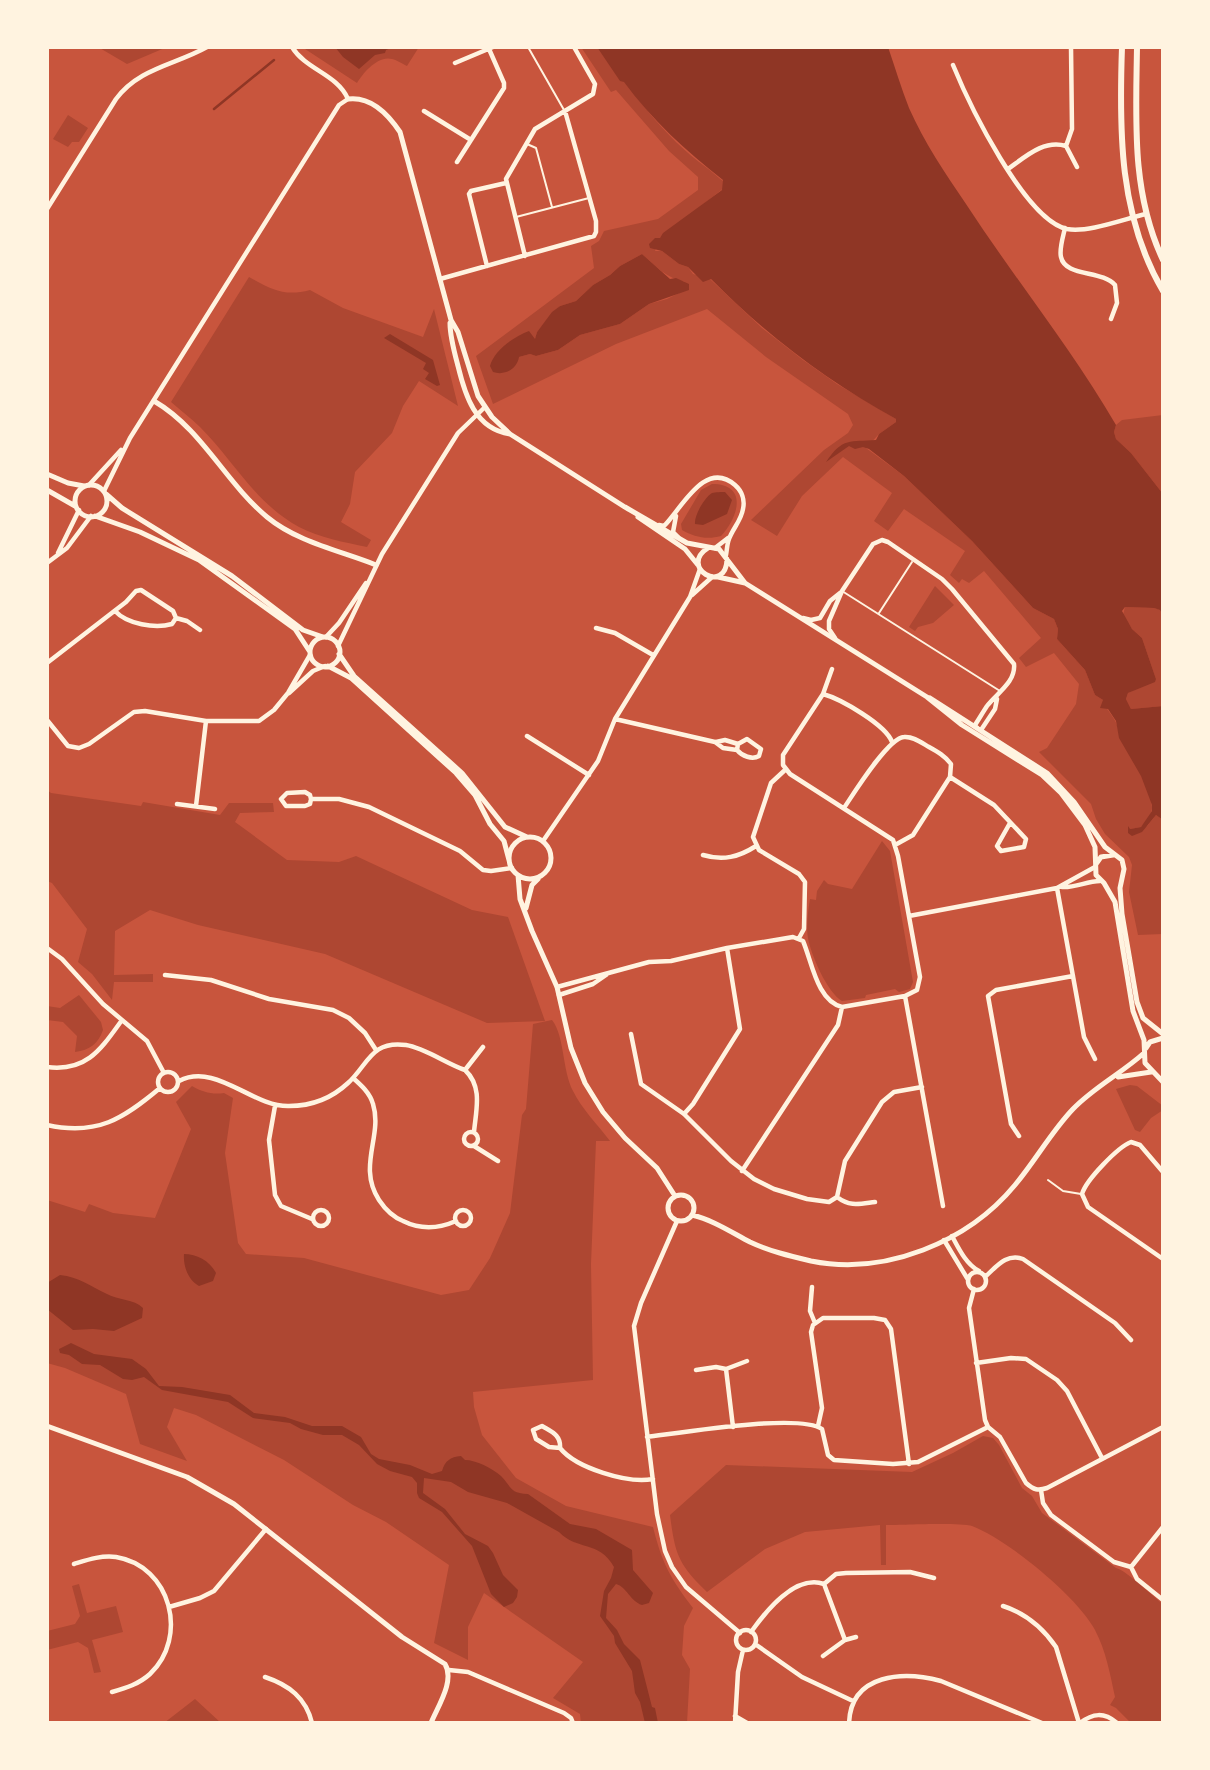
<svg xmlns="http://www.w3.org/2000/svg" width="1210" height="1770" font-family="'Archivo Narrow',sans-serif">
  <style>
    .green { fill: #ae4732; fill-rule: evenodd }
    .water { fill: #8f3625 }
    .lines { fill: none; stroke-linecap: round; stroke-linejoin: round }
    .stream { stroke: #8f3625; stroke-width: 2.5 }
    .service { stroke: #fff3e0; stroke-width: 2 }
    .minor { stroke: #fff3e0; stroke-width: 4.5 }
    .tertiary { stroke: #fff3e0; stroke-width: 5 }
    .secondary { stroke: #fff3e0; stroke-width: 6 }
  </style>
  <rect width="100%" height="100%" fill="#c8553d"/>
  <path class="green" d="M98 47H167L127 64Z
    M302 47H419L407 66C403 64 397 60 392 59 378 55 363 73 357 83Z
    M581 47H602C631 92 663 136 707 168 714 173 721 181 729 184L660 238 655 251H662L679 264 688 267 693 274 710 279 762 328 803 360 837 384 896 419V422L879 434 866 448 904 476 972 541 1033 608 1054 619 1058 629 1057 639 1085 670 1095 695 1103 700C1106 711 1117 718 1118 730 1126 747 1153 792 1152 808 1152 815 1146 822 1141 827L1130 829 1128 833 1135 834 1148 825 1156 815 1163 820V934L1138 935 1129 892 1132 865 1129 857 1105 834 1096 819 1091 804 1039 752 1047 748 1076 704 1079 684 1054 653 1026 667 1019 658 1041 638 984 571 969 583 962 579 959 583 950 575 965 551 904 509 888 531 874 521 892 493 843 457 802 496 777 536 751 520 824 450 848 433 853 425 848 414 766 357 707 309 616 344 493 404 476 356 594 268 591 246 599 241 604 231 658 219 698 190V177L669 151 616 90 611 92ZM642 254C657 267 666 278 685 282V290L667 299 649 304 620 324 580 335 558 350 536 356 530 354 519 357 518 339 535 340 537 332 553 312 560 306 576 301 593 285 610 275 620 266Z
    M68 115 88 128 79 142H72L68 147 53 139Z
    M249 277C271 289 284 297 310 290L343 308 423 337 434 309 458 406 419 381 403 406 392 433 355 472 350 504 341 522 371 540 367 547C344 542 320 538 299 527 255 503 234 461 200 427 191 418 180 410 171 402Z
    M1163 415V494L1131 453 1116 439 1114 432 1116 425 1122 420Z
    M712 484C749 484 738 518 721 536 707 540 694 537 682 530L681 524 701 490Z
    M935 586 954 605 933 623 918 627 915 631 909 627Z
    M1125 607 1154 608 1161 610 1163 615V706L1131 709 1126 699 1128 693 1156 679 1142 638 1132 629 1123 615Z
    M47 790 51 793 141 806 143 802 220 815 229 803H273L274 812 240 813 235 822 287 860 339 862 356 856 472 910 508 917 545 1021 487 1023 325 954 198 925 150 910 115 931 114 975 153 974V982H114L112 1000 92 974 78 962 87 929 52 883 47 881Z
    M882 841 890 851 913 982 910 989 899 992 895 989 866 995 865 998 842 1001C827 992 811 955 808 938 806 927 808 911 810 899L816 900 817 891 824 880 828 884 852 889Z
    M79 995 101 1022 103 1030C98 1044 90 1050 75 1052L77 1036 63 1022 47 1020V1006L60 1008Z
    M552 1020C565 1037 562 1070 573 1091 581 1108 598 1125 610 1141H596L591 1264 593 1380 473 1392 474 1407 482 1435 516 1478 566 1506 653 1527C662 1563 670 1578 693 1608L684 1626 682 1655 690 1669 687 1723H581L580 1714 553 1698 583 1662 484 1593 468 1627V1660L434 1643 449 1565 386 1522 353 1505 284 1460 196 1415 174 1408 167 1427 187 1461 140 1444 126 1394 65 1368 47 1363V1200L85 1212 89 1204 113 1213 155 1218 191 1129 176 1102 192 1086C202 1092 213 1095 224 1093L233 1098 225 1153 238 1243 246 1254 304 1258 441 1295 469 1290 490 1258 510 1213 522 1115 526 1109 533 1024Z
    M1130 1085 1137 1086 1163 1106V1110L1151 1118 1140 1132 1135 1130 1116 1089Z
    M983 1436 993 1438 999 1445 1022 1488 1032 1496 1042 1513 1116 1568C1126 1570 1151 1595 1163 1604V1723H1131L1116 1708 1110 1705 1115 1697C1110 1674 1106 1651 1095 1630 1078 1597 1007 1539 972 1526 959 1522 902 1525 886 1525V1565H881L880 1525 805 1532 765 1549 707 1592C678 1564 675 1554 670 1515L726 1465 912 1472 953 1453Z
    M79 1584 87 1613 116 1606 123 1632 92 1640 101 1672 94 1673 88 1648 78 1642 47 1650V1631L75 1624 80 1616 72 1586Z
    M195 1699 221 1723H164Z"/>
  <path class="water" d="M335 47H394L386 50 385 53 375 55 359 69 343 57Z
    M597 47H888C895 67 901 88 909 108 924 142 945 173 966 204 1015 279 1071 348 1116 425L1114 432 1116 439 1131 453 1163 494V615L1160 610 1154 608 1125 607 1122 611 1132 629 1142 638 1156 679 1155 682 1128 693 1126 699 1131 709 1163 706V820L1156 815 1142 832 1132 836 1128 833V826L1130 829 1141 827 1152 811V805L1141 776 1119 738 1116 721 1108 709 1100 708 1103 700 1095 695 1085 670 1057 639 1058 629 1054 619 1033 608 972 541 904 476 869 449 863 447 855 449 849 446 826 462C843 437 850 442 876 440L879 434 896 422V419C827 381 766 335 711 279L703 282 688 267 679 264 662 251 650 248 649 244 655 238H660L663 233 722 190 723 180C686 151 652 120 624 82L620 81Z
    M642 254 670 279 676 278 689 284V290L649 304 620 324 580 335 558 350 536 356 530 354 519 357C517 369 505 376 493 372L490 366C494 350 515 336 529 331L535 339 537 332 552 312 560 306 576 301 593 285 610 275 620 266Z
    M390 334 433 360 440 385 437 386 425 379 429 373 423 369 426 363 384 338Z
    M725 492 732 500 727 514 703 525 695 524C694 516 704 498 712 493 715 492 722 492 725 492Z
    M184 1254C197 1254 210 1261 216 1273L213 1281 199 1286C188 1280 183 1266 184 1254Z
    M60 1275C79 1277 90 1286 107 1294 118 1300 134 1299 143 1308L142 1318 114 1331 93 1329 73 1330 47 1309V1283Z
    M71 1343 94 1354 132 1359 146 1369 159 1386 182 1387 230 1395 254 1413 285 1417 312 1426H342L361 1437 371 1454 379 1459 410 1465 432 1474 442 1471C445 1461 450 1457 461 1456L465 1460C476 1460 492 1468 501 1476 512 1487 509 1493 528 1494L570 1524 596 1529 632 1550 633 1570 653 1593 649 1603 642 1605C630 1601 627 1587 616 1584L608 1594 606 1618 617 1630 624 1644 640 1660 652 1707 655 1708 658 1723H645L640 1702 635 1693 632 1671 615 1643 614 1636 600 1616 604 1591 611 1578 614 1567C599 1540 577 1551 559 1532L507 1503 468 1492 451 1482 424 1478 423 1493 445 1509 465 1534 488 1546 493 1553 503 1575 518 1590 517 1597 513 1603 504 1607 491 1594 472 1546 442 1512 419 1498 417 1493V1483L412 1477 390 1471 377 1464 359 1445 342 1435H323L301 1429 290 1423 253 1418 228 1402 162 1390 144 1377 132 1380 123 1379 100 1365 82 1364 69 1355 60 1353 59 1349Z"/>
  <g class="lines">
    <path class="stream" d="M214 109 274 60"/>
    <path class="service" d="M528 47 564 110
      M527 144 536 148 552 207
      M516 217 589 198
      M842 591 1000 691
      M879 613 912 562
      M1048 1180 1063 1191 1081 1194"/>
    <path class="minor" d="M455 63 493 47
      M953 65C969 104 1025 220 1067 229 1088 233 1124 219 1146 214
      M424 111 471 140 504 88V83L489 49
      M1066 146 1072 129 1071 47
      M1066 146 1077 167
      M457 162 471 140
      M1008 169C1025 157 1044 139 1066 146
      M47 209 116 99C139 68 175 65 207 47
      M1065 228C1063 237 1059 249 1061 257 1065 277 1102 270 1115 285L1117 303 1111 319
      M525 256 506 179 535 129 593 94 595 84 574 47
      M487 266 469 194 471 191 506 183
      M440 279 594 236 596 232V221L565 111
      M89 485 121 450
      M104 491 130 438 339 105 348 99C337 74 306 70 292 47
      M676 516 673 532 678 537
      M659 525 664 526C682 508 705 459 735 485 742 491 745 500 743 509 741 521 733 528 729 539 727 544 727 550 726 555
      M715 548 728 538
      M58 553 79 510
      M47 563 67 548 91 516
      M692 595 712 577
      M115 611C127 624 155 629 172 624L176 618
      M803 618 811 620 820 618 830 601 840 593
      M596 628 615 633 653 655
      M326 637 339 623 366 583
      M835 638 829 629V621L842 591 873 544 882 540 888 542 942 579 952 589 1014 664C1016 682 997 693 987 706 983 712 979 719 975 725L977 728
      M338 646 382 554 458 433 484 408
      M47 663 126 602 136 591 141 590 173 611 176 618 187 621 200 630
      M289 693 313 671 325 666
      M823 694C841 699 886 725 892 742
      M615 719 715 742 723 748 737 750
      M47 720 68 746 79 748 89 744 134 712 145 711 206 721H259L274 710 288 693 310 655
      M981 730 995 709 997 699
      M527 736 589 775
      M716 742 725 740 738 744 747 739 761 749 759 756C752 760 742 756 737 750L738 744
      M785 770 771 783 753 837 759 850 799 874 805 882 804 929 799 938
      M950 777 994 805 1026 839 1024 847 1001 851 997 846 1010 823
      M311 799 310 804 305 806H286L281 799 287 793 305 792 310 795 311 799H339L369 807 460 851 483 870 491 871 512 868
      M177 804 215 809
      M196 806 206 721
      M844 808C854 793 888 738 904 737 913 736 922 743 929 747 938 752 945 756 951 764L950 777 913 835 895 845
      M543 841 598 761 615 719 690 597 700 569
      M703 855C723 861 739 857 756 846
      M1062 887C1075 888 1087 881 1100 881
      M1057 888 1084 1037 1095 1059
      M909 916 1057 888 1095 867
      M47 948 62 959 103 1004 147 1041 164 1073
      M165 975 211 980 269 999 333 1010 349 1018 365 1033 376 1050
      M557 987 649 962 671 961 727 948 793 937 803 941C812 962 817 1001 842 1007L905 996 917 990 920 977 898 856 893 840 790 774 783 765V755L823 694 832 669
      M559 995 593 984 606 975
      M905 996 943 1206
      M631 1034 641 1084 684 1114 731 1161 754 1179 774 1189 807 1199 829 1202 837 1197
      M47 1067C87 1072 101 1049 122 1020
      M465 1070 483 1047
      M158 1082a10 10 0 1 1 20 0a10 10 0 1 1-20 0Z
      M353 1078C361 1085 370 1093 373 1104 383 1136 357 1166 379 1200 385 1209 393 1217 403 1221 421 1230 438 1229 456 1221
      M179 1081C216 1062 252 1107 289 1106 311 1106 332 1098 348 1083 368 1065 371 1040 406 1045 425 1048 447 1064 465 1070 483 1087 476 1110 474 1132
      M275 1106 269 1140 275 1195 281 1206 312 1219
      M684 1114 693 1104 740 1029 727 948
      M47 1125C97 1136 123 1119 160 1088
      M464 1139a7 7 0 1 1 14 0a7 7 0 1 1-14 0Z
      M1019 1136 1011 1124 988 996 996 990 1073 976
      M474 1146 498 1161
      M742 1171 838 1025 842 1007
      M1163 1172 1140 1145 1131 1142C1118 1147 1086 1180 1082 1194L1088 1207 1163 1259
      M837 1197 845 1161 882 1102 894 1092 922 1087
      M837 1197C850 1207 859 1204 875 1202
      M313 1218a8 8 0 1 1 16 0a8 8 0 1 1-16 0Z
      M455 1218a8 8 0 1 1 16 0a8 8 0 1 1-16 0Z
      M677 1221 641 1303 634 1326 657 1514 665 1551 672 1567 686 1587 740 1633
      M952 1236C959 1249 966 1264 979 1271
      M944 1240 967 1278
      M968 1281a9 9 0 1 1 18 0a9 9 0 1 1-18 0Z
      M986 1276C997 1266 1007 1253 1023 1259L1115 1323 1131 1340
      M812 1287 810 1311 815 1323
      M974 1289 969 1308 985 1420 988 1427 1000 1437 1026 1483C1034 1490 1038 1491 1047 1488L1163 1427
      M976 1363 1011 1358 1026 1359 1057 1380 1067 1391 1102 1458
      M726 1369 733 1427
      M696 1370 716 1367 726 1369 747 1361
      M818 1426 822 1408 811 1332 813 1325 823 1318H874L885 1320 891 1329 909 1464
      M647 1437C679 1433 799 1413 822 1429L828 1455 834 1460 893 1464 918 1462 988 1427
      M560 1448 549 1447 536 1439 533 1430 542 1426C552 1432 561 1435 560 1448 576 1468 628 1484 653 1479
      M1041 1490 1043 1503 1051 1515 1114 1562 1131 1567 1137 1579 1163 1600
      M74 1564C87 1560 101 1555 116 1557 171 1566 189 1637 150 1674 139 1684 126 1688 112 1692
      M1131 1567 1163 1527
      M824 1584 845 1640
      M1003 1606C1025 1613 1043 1628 1056 1647L1079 1723
      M169 1607 200 1598 214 1591 266 1529
      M736 1640a10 10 0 1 1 20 0a10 10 0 1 1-20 0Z
      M751 1632C766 1611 795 1574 824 1584L836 1574 846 1573 910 1572 934 1578
      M755 1644 802 1677 853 1701
      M823 1656 845 1640 856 1637
      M449 1670 468 1672 564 1713 571 1718 573 1723
      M265 1677C289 1685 306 1698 312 1723
      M735 1716 747 1723
      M735 1723 738 1672 743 1650
      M849 1723C851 1673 904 1671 941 1681L1042 1723
      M1080 1723C1093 1713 1104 1712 1117 1723"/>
    <path class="tertiary" d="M348 99C371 96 388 114 400 132L451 320 458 332 478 396 492 417 510 434 628 509
      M450 323C450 337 454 351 458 366 465 395 475 429 510 434
      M154 401C202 429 225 482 267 517 297 542 341 551 376 565
      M47 474 68 483 84 486
      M75 501a16 16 0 1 1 32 0a16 16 0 1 1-32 0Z
      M47 490 75 506
      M106 494 122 508 232 576 303 630 323 637
      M625 507 687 543 719 549 745 583 927 697 962 725 1042 775 1061 793 1085 825 1095 847 1096 875 1104 883 1115 902 1133 1011 1144 1040 1145 1063 1163 1082
      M95 516 140 532 199 560 295 629 310 652
      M638 517 685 549 698 565
      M708 548C678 567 726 596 727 559
      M718 577 745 583
      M310 652a15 15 0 1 1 30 0a15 15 0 1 1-30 0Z
      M339 654 354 676 462 773 505 827 527 837
      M328 666 351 678 456 773 475 795 490 824 504 841 509 860
      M930 698 1047 773 1074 802 1105 847 1122 860 1124 869 1120 888 1122 914 1137 1002 1143 1018 1163 1034
      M509 858a21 21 0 1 1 42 0a21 21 0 1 1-42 0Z
      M1096 864 1101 857 1113 855
      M518 875 520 899 532 931 557 987 571 1048 585 1083 603 1112 625 1138 657 1168 675 1196
      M526 908 532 885 538 879
      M1146 1048 1150 1042 1163 1038
      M1118 1077 1151 1072
      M668 1208a13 13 0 1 1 26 0a13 13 0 1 1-26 0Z
      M692 1215C713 1220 731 1232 750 1242 769 1251 790 1256 811 1261 885 1276 968 1242 1015 1185 1036 1160 1051 1132 1073 1109 1094 1087 1122 1073 1144 1053
      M47 1426 187 1477 234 1504 402 1637 445 1664C455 1681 438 1706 431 1723"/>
    <path class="secondary" d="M1122 47C1119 132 1119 216 1163 291
      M1137 47C1136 120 1131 192 1163 260"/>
  </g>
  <rect width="1210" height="1770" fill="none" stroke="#fff3e0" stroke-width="98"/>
</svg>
